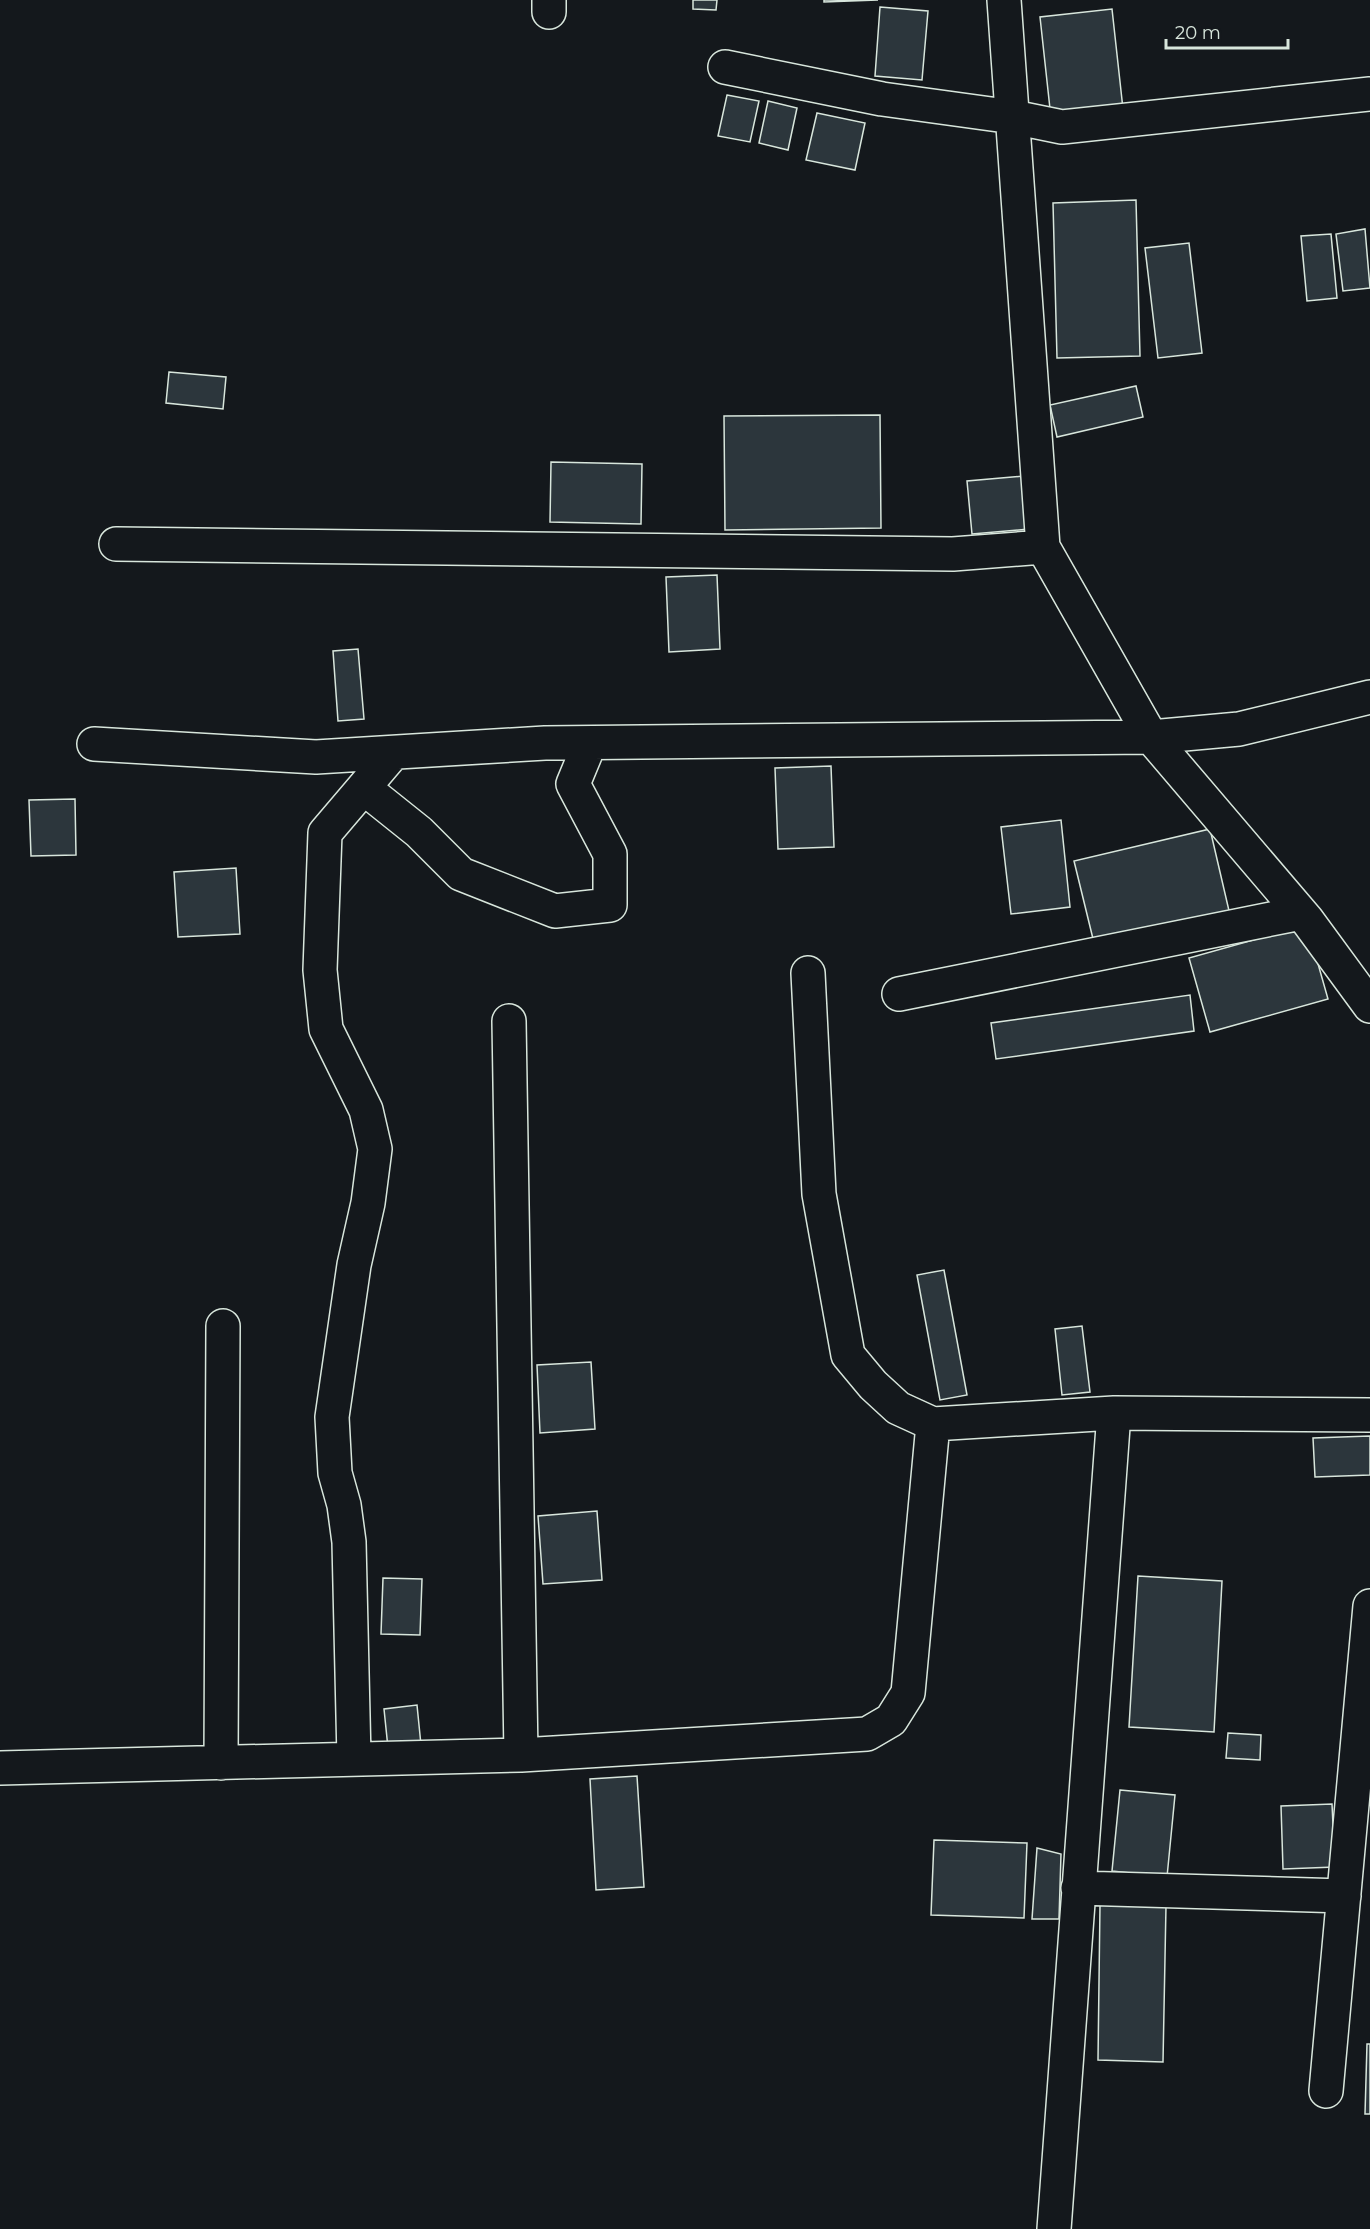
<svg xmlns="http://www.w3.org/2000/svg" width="1370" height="2229" font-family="Montserrat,sans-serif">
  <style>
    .building { fill: #2c363c; stroke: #d8e6dc; stroke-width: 1.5 }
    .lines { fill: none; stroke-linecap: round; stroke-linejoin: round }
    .minor-casing { stroke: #d8e6dc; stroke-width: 36 }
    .minor { stroke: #14181c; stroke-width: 33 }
  </style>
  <rect width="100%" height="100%" fill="#14181c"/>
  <path class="building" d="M693 0H717L716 10 693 9Z
    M824 0H878L824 2Z
    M880 7 928 11 922 80 875 76Z
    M1112 9 1123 109 1051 118 1040 17Z
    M727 95 759 101 750 142 718 136Z
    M768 101 797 108 788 150 759 143Z
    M817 113 865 123 855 170 806 160Z
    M1136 200 1140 356 1057 358 1053 203Z
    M1365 229 1370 288 1343 291 1336 234Z
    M1331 234 1337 298 1307 301 1301 236Z
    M1189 243 1202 353 1158 358 1145 248Z
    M169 372 226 377 223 409 166 403Z
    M1136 386 1143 417 1057 437 1050 405Z
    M880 415 881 528 725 530 724 416Z
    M551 462 642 464 641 524 550 522Z
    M1024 476 1029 529 972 534 967 481Z
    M717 575 720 649 669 652 666 577Z
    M358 649 364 719 338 721 333 651Z
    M831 766 834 847 778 849 775 768Z
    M75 799 76 855 31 856 29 800Z
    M1061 820 1070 907 1011 914 1001 827Z
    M1210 829 1230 915 1095 947 1074 861Z
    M236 868 240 934 178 937 174 872Z
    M1307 925 1328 999 1210 1032 1189 958Z
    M1190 995 1194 1031 996 1059 991 1023Z
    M944 1270 967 1395 940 1400 917 1275Z
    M1082 1326 1090 1392 1062 1395 1055 1329Z
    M591 1362 595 1429 540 1433 537 1365Z
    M1370 1436V1475L1315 1477 1313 1438Z
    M597 1511 602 1580 543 1584 538 1516Z
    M1138 1576 1222 1581 1214 1732 1129 1727Z
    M383 1578 422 1579 420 1635 381 1634Z
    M417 1705 421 1745 388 1748 384 1709Z
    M1228 1733 1261 1735 1260 1760 1226 1758Z
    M637 1776 644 1887 596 1890 590 1779Z
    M1120 1790 1175 1795 1167 1877 1112 1871Z
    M1332 1804 1335 1867 1283 1869 1281 1806Z
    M934 1840 1027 1843 1024 1918 931 1915Z
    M1037 1848 1061 1854 1059 1919H1032Z
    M1100 1905 1166 1906 1163 2062 1098 2060Z
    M1367 2044H1370V2114H1365Z"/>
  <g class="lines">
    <defs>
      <path id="minor" d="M1004 0 1043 547 1151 737 1307 920 1370 1006
        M549 12V0
        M725 67 882 99 1013 117 1062 127 1370 94
        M116 544 953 554 1043 547
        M94 744 316 757 545 743 1151 737 1239 729 1370 697
        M364 788 419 832 461 874 555 911 610 905V854L573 784 590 743
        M808 973 819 1194 848 1355 873 1385 898 1408 933 1424 1114 1413
        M899 994 1301 913
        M521 1755 867 1734 891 1720 908 1693 933 1424
        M354 1759 349 1542 344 1505 335 1473 332 1417 354 1265 368 1203 375 1149 366 1110 326 1029 320 970 325 833 393 753
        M221 1763 223 1326
        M0 1768 521 1755 509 1021
        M1078 1888 1344 1896
        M1326 2091 1370 1606
        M1054 2229 1114 1413 1370 1415"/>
    </defs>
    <use href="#minor" class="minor-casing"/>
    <use href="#minor" class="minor"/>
  </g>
  <path d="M1166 39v9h122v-9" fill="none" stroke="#d8e6dc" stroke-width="3"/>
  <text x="1175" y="39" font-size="18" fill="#d8e6dc" stroke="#14181c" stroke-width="4.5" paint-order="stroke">20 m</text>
</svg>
